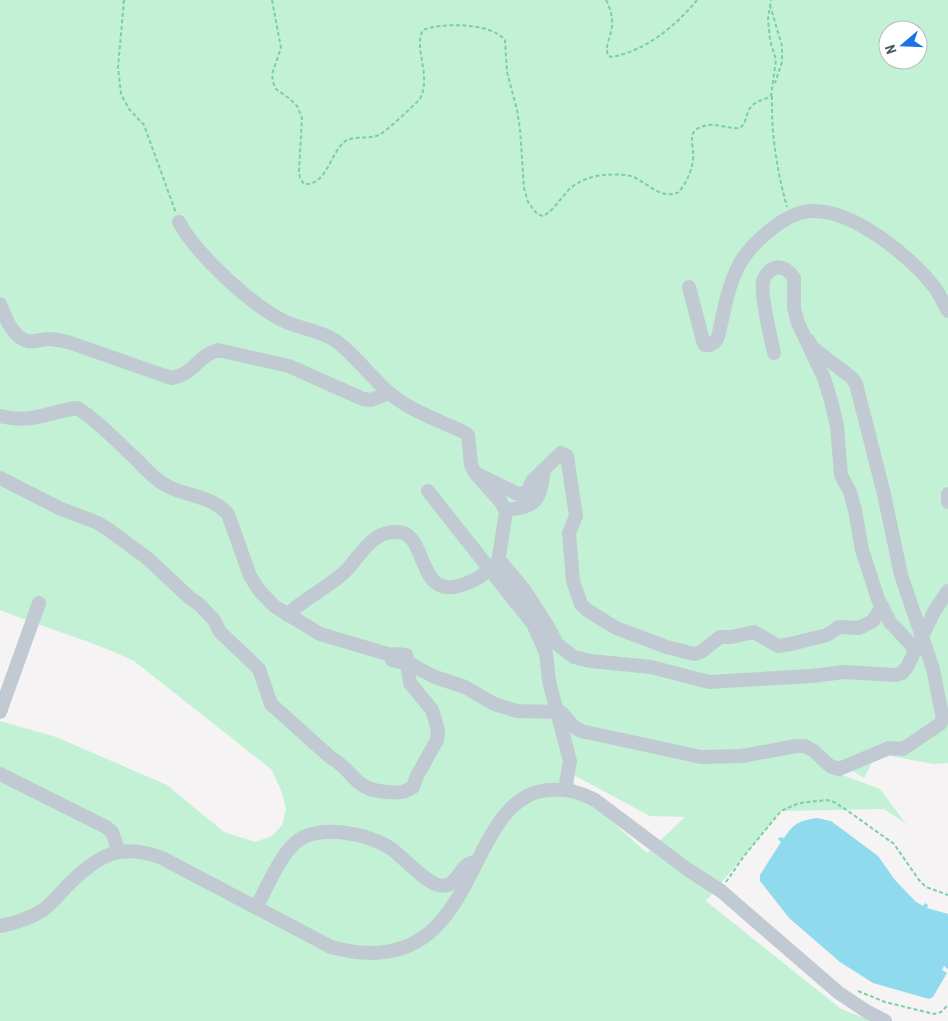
<svg xmlns="http://www.w3.org/2000/svg" width="948" height="1021" font-family="'Roboto Condensed',sans-serif">
  <style>
    .green { fill: #c3f1d5; fill-rule: evenodd }
    .water { fill: #90daee }
    .lines { fill: none; stroke-linecap: round; stroke-linejoin: round }
    .path { stroke: #7ad0a6; stroke-width: 2; stroke-dasharray: 4 2.5; stroke-linecap: butt }
    .minor { stroke: #c1cad2; stroke-width: 14 }
  </style>
  <rect width="100%" height="100%" fill="#f5f3f3"/>
  <path class="green" d="M0 0H948V763L933 764 880 754 876 755 864 778 850 769 837 773 880 789 906 824 884 809 781 811 706 901 841 1009 872 1021H0V721L56 737 167 785 224 832 255 842 272 836 282 825 286 809 282 793 272 770 134 661C91 640 44 628 0 610ZM888 30H918V60H888ZM570 773 650 816 685 817 647 853 578 791Z"/>
  <path class="water" d="M817 818 831 821 878 856 895 880 916 902 923 906 925 903 928 905 927 908 948 914V969L944 966 942 970 947 973 933 997 929 999 873 983 840 962 789 918 760 881V875L781 842 778 839 780 837 784 838C794 823 799 821 817 818Z"/>
  <g class="lines">
    <path class="path" d="M124 0 118 67 121 94 129 109 144 125 176 213
      M272 0 281 48 272 74 273 82 276 89 290 99 297 106 302 118 299 171 300 178 304 184C325 186 330 157 342 144 351 134 367 140 379 135 386 132 413 106 420 99 432 75 413 48 423 30 442 22 492 23 505 40L507 72 517 110 520 129 524 188 528 202 537 214 543 216C553 211 558 202 565 194 579 176 604 173 626 175 644 177 659 202 679 192 686 183 691 173 693 161 695 143 683 129 709 125 719 124 729 129 740 128 748 122 745 112 752 106 757 100 765 100 771 96L776 60 770 40 768 19 771 0
      M606 0C611 10 614 20 611 32 609 40 605 47 608 56L612 57C645 51 676 26 697 0
      M770 5 782 46V62L775 83
      M772 96C771 134 777 171 787 207
      M726 882 744 856 781 811 799 803 827 800 834 802 848 811 894 844 919 880 926 887 948 895
      M858 991 885 1002 934 1014 941 1012 948 1005"/>
    <path class="minor" d="M179 222C196 254 253 307 286 322 302 329 322 331 336 341 355 355 369 375 387 391 408 410 438 420 464 432L468 435 471 465 475 473 501 502 506 512 498 562
      M689 287 703 341 705 345C712 346 715 343 718 337 724 312 727 288 739 265 746 252 758 240 769 231 781 221 797 211 813 211 854 210 911 257 935 288 940 295 944 304 948 311
      M0 304C5 317 13 338 28 341 35 342 42 339 48 339 55 339 62 341 68 342L171 378C195 374 197 356 218 350L289 366 363 399 371 400 389 393
      M774 353C771 339 760 294 763 282 764 276 769 270 775 268 783 265 790 272 794 278V308L798 323 824 378 831 401 837 426 841 475 850 492 855 510 862 550 878 599 890 622 915 649
      M0 416C31 424 48 412 77 408 100 422 118 443 138 461 146 470 156 480 167 486 189 497 210 495 228 514L250 576 259 590 274 606 320 634 391 655
      M475 473 518 494 524 493 528 491 532 481 561 453 567 456 576 516 569 533 573 581 581 604 587 610 616 628 667 647 694 654 701 652 720 637H731L754 632 778 646 791 644 827 635 839 627 859 628 873 621 882 606
      M0 478 59 508 98 523 109 530 147 558 190 598 200 605 214 620 220 632 259 669 271 704 330 757C355 771 353 790 387 792 399 793 403 793 413 787L417 776 437 740 438 730 432 710 410 683 407 664
      M428 491 533 624 546 653 549 681 570 761 565 789
      M948 494V502
      M505 510C537 507 540 501 544 469
      M287 615C303 600 323 590 340 576 354 565 361 548 376 538 382 533 391 532 398 532 431 533 413 611 474 580 483 576 490 568 498 562L502 563 525 591 547 625 557 644 574 657 590 661 651 667 709 682 811 676 845 672 895 675 902 673 907 667 935 610 948 591
      M408 662 407 664 392 660 391 655 396 654 406 655 408 662 423 671 435 677 465 687 494 704 517 711 561 712 573 726 581 731 701 757 742 756 796 746H805L814 751 830 766 839 769 889 748 903 749 940 724 943 719 933 669 901 575 884 494 856 384 852 378 813 348 808 340 806 339
      M0 712 39 603
      M0 774 106 827 112 832 119 852
      M256 907C267 888 278 860 293 845 315 822 370 833 393 850 403 858 426 882 438 885 455 889 458 872 467 865 469 863 472 863 474 862
      M0 926C16 923 29 919 43 910 52 903 60 894 67 886 98 855 120 842 162 858L331 947C485 989 459 798 548 790 568 789 577 791 595 800L687 869 721 891 839 993 866 1011 885 1021"/>
  </g>
  <g transform="translate(903 45) rotate(251)"><circle r="24" fill="#ffffff" stroke="#b7bbc0"/>
  <path d="M0-4L9 19L0 12L-9 19Z" fill="#1a73e8"/>
  <text y="-8" font-size="14" font-weight="bold" text-anchor="middle" fill="#4a5661">N</text>
  </g>
</svg>
